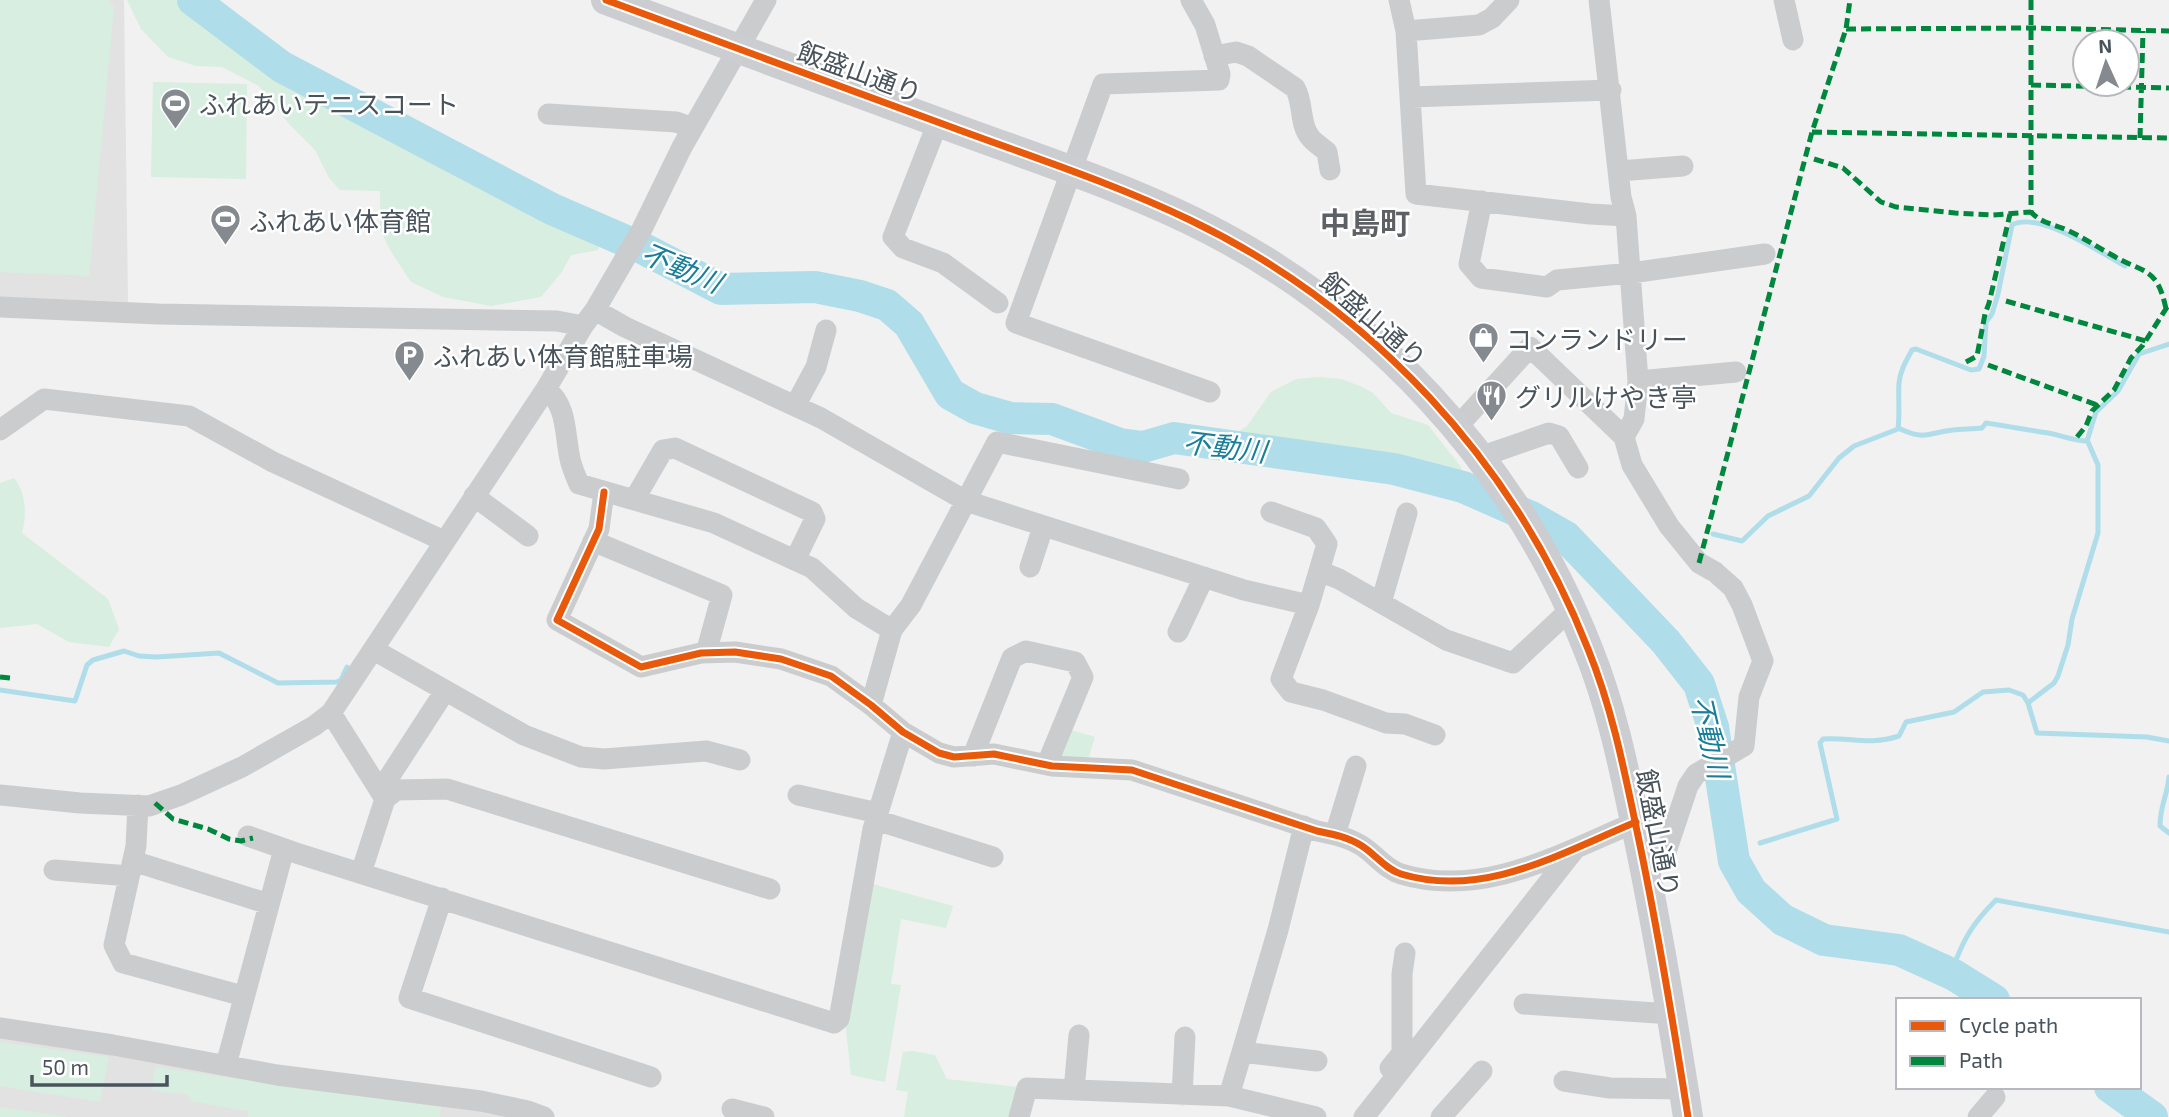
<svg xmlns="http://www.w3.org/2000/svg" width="2169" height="1117" font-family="'Exo 2','Noto Sans JP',sans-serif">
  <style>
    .education { fill: #e3e2e2 }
    .green { fill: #d7eee0 }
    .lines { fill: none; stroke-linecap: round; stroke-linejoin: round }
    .stream { stroke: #afdde9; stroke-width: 5 }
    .river { stroke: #afdde9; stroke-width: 32 }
    .street { stroke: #cbccce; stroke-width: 21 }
    .secondary { stroke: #cbcdd0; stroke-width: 30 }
    .quiet { stroke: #00873e; stroke-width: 5; stroke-dasharray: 10 5; stroke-linecap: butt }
    .cycleway-casing { stroke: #fff; stroke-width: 11 }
    .cycleway { stroke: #e8590c; stroke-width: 7 }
    .labels { text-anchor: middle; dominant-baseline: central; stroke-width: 5; stroke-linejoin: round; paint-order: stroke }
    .street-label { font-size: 26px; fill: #49535c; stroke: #fff }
    .poi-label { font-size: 26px; fill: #49535c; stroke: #fff; text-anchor: start }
    .water-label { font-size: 28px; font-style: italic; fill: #197e98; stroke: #fff }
    .quarter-label { font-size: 30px; font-weight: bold; fill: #5d6064; stroke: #fff }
  </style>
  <rect width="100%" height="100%" fill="#f1f1f1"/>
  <path class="education" d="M0 0H124L128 302 0 297Z
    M0 1034 462 1104 516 1117H0Z"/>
  <path class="green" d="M0 0H108L114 7 89 276 0 272Z
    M127 0H184L266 63 481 181 596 236 600 244 598 250 571 255 562 272 541 297 491 306 443 297 411 282 390 250 380 229V191L340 190 329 178 315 150 290 125 259 86 222 67 196 66 168 57 141 29Z
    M153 82 247 84 246 179 151 177Z
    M1318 377 1341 379 1360 386 1373 393 1391 413 1428 425 1461 467 1462 475 1416 460 1372 451 1327 449 1236 438 1238 432 1247 426 1271 392 1296 379Z
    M14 478C26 492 27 516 22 533L108 599 119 629 109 647 69 642 37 624 0 628V483Z
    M1068 729 1095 737 1087 763 1055 760Z
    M869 883 953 906 946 928 901 919 891 984 901 985 885 1082 851 1075 846 1030Z
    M0 1042 109 1057 100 1102 0 1086Z
    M913 1051 935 1055 947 1079 1018 1087 1011 1117H904L908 1092 896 1090 903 1052Z
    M155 1067 441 1107 440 1117H248V1111L190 1101 188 1095 152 1090Z
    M0 1107 68 1117H0Z"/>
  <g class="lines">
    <path class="stream" d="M1898 428C1926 441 1926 433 1953 430 1962 429 1972 429 1982 428L1986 423C2007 426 2027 430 2048 433 2061 435 2073 441 2087 441L2096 412 2118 391 2139 354 2169 344
      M1713 534 1742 541 1768 516 1809 496 1839 458 1854 446 1898 429C1900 413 1898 398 1899 383 1900 371 1906 361 1912 350L1916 349 1971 370 1979 369 1984 356 1986 322 1992 314 1998 294 2012 225C2038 210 2101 253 2125 266
      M0 690 75 701 87 665 93 660 124 651 139 656 157 657 219 653 278 683 337 682 341 680 347 667
      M2028 703 2054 683 2058 676 2068 645 2072 619 2098 533V465L2088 442
      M2169 777C2167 797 2160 805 2160 826L2169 833
      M1760 843 1837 819 1820 743 1823 739C1852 737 1868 746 1899 736L1906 722 1954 712 1983 692 2009 690 2023 695 2028 703 2037 733 2147 737 2169 741
      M1951 973C1963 940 1971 925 1996 900L2169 932"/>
    <path class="river" d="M193 0 282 67 552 209 642 248 721 289 815 287 860 296 887 305 909 324 950 394 975 408 1010 418 1052 419 1120 444 1143 447 1174 438 1394 469 1463 487 1531 517 1566 537 1666 642 1699 684 1713 727 1734 861 1751 891 1783 920 1824 940 1899 950 1954 975 1994 1000
      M2110 1087 2152 1117"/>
    <path class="street" d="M1191 0 1205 25 1220 74 1219 80 1103 84 1016 323 1210 392
      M1399 0 1406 31
      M1509 0 1492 18 1479 25 1406 31 1416 194 1590 214 1626 216
      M1599 0 1621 197 1626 216 1638 381 1634 419 1624 437
      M1784 0 1793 40
      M1214 56 1236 52 1248 56 1295 88C1304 103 1299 124 1310 137 1314 143 1322 147 1327 152L1330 170
      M1411 97 1611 90
      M548 114 676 122 693 128
      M938 122 893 237 903 248 943 263 998 303
      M1619 171 1683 166
      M1482 201 1469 264 1481 278 1547 287 1557 280 1631 273 1765 254
      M0 307 158 314 557 321 583 326
      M595 310 625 327 821 418 966 501 1244 590 1309 605
      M1638 381 1736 372
      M546 389C569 407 564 437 571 463 573 470 576 477 579 484L714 523 812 568 856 608 892 630
      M795 406 816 367 826 330
      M1457 427 1530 347 1624 437 1632 465 1669 526 1699 563 1715 572 1733 588 1742 605 1763 661 1749 697 1744 746 1696 774 1688 786 1666 852 1644 861
      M0 430 44 399 189 416 273 462 444 541
      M1480 457 1549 433 1559 436 1578 468
      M604 492 599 529 557 620 641 667 701 653 735 652 781 659 831 676 871 705 903 732 939 753 954 757 994 754 1052 766 1132 770 1317 831C1332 834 1348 837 1362 846 1375 854 1385 869 1401 874 1484 899 1561 853 1636 822
      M474 496 528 536
      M634 500 663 450 675 448 812 512 815 519 795 560
      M1271 512 1316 528 1327 544 1309 605 1281 679 1291 692 1323 700 1386 723 1405 724 1435 735
      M593 541 722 595 706 653
      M1030 567 1043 527
      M1319 571 1339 579 1446 640 1513 663 1571 609
      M1381 603 1407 513
      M1178 632 1204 577
      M374 650 524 735 581 757 604 759 706 751 740 760
      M871 705 892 630 911 605 997 442 1179 479
      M331 713 385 799 361 873
      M973 756 1012 658 1026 651 1075 662 1083 677 1047 764
      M380 791 445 691
      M0 795 80 803 149 806 181 795 242 767 314 726 331 713 546 389 583 326 595 310 641 231 682 147 766 0
      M798 795 878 813
      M385 799 396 790 447 789 770 889
      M138 805 136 846 114 945 123 963 243 996
      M876 820 993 857
      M1335 835 1356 766
      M248 836 293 852 834 1023 839 1019 873 829 903 732
      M133 861 269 904
      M54 870 129 876
      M442 898 409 998 651 1077
      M1524 1004 1671 1014
      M0 1028 113 1045 277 1075 481 1101 528 1111 544 1117
      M1242 1052 1317 1061
      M226 1065 284 849
      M1390 1068 1402 1053V974L1405 953
      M1564 1081 1610 1088 1684 1089
      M1074 1090 1079 1035
      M1182 1095 1185 1037
      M1229 1096 1278 930 1304 826
      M732 1109 764 1117
      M1019 1117 1027 1088 1229 1096 1316 1117
      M1364 1117 1575 849
      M1441 1117 1482 1071
      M1978 1117 1995 1097"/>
    <path class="secondary" d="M606 0C718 41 830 83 943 124 1026 155 1111 182 1190 220 1371 307 1515 463 1588 649 1612 708 1624 769 1637 831 1657 925 1673 1021 1688 1117"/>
    <path class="quiet" d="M2031 0V212C2042 224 2055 224 2069 231 2084 238 2097 247 2112 255 2143 274 2157 265 2166 309
      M1846 29 2031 28 2169 31
      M2031 85 2169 88
      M1812 132 2169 138
      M2140 138 2143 31
      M1814 159 1843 168 1881 202 1896 207 1955 213 1993 215 2031 212
      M2006 301 2146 341
      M1966 362 1977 356 1985 314 1989 303 2010 214
      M1988 365 2097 405
      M2077 437 2086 426 2092 411 2114 390 2131 358 2143 345 2169 304
      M1699 563 1812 132 1846 29 1850 0
      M0 677 11 678
      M155 803 173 819 208 829 229 839 241 841 253 838"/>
    <defs>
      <path id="cycleway" d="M606 0C718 41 830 83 943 124 1026 155 1111 182 1190 220 1371 307 1515 463 1588 649 1612 708 1624 769 1637 831 1657 925 1673 1021 1688 1117
        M604 492 599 529 557 620 641 667 701 653 735 652 781 659 831 676 871 705 903 732 939 753 954 757 994 754 1052 766 1132 770 1317 831C1332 834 1348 837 1362 846 1375 854 1385 869 1401 874 1484 899 1561 853 1636 822"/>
    </defs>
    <use href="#cycleway" class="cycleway-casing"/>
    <use href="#cycleway" class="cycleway"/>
  </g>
  <defs>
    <symbol id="stadium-pin" viewBox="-11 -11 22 30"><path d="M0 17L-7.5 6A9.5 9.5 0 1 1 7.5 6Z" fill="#848a90" stroke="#fff"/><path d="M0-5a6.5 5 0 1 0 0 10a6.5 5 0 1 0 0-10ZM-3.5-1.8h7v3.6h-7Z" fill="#fff"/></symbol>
    <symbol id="shop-pin" viewBox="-11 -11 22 30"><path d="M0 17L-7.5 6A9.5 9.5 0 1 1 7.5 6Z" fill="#848a90" stroke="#fff"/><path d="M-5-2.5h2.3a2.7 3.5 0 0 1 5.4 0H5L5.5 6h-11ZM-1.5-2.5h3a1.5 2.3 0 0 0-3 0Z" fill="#fff"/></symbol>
    <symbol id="parking-pin" viewBox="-11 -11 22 30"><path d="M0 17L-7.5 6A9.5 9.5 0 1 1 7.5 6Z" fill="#848a90" stroke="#fff"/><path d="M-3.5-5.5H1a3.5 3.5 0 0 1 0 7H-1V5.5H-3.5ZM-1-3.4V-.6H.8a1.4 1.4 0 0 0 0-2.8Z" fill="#fff"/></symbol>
    <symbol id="restaurant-pin" viewBox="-11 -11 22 30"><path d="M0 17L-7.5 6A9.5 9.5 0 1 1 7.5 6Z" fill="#848a90" stroke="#fff"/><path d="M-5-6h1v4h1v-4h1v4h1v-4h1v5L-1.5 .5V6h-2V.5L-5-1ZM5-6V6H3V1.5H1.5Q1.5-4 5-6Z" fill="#fff"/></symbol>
  </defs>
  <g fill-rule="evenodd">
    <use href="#stadium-pin" x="158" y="86" width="35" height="47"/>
    <use href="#stadium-pin" x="208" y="202" width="35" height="47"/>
    <use href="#shop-pin" x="1466" y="320" width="35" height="47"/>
    <use href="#parking-pin" x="392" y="338" width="35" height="47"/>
    <use href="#restaurant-pin" x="1474" y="378" width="35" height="47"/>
  </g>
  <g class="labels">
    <g class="street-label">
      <text transform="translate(860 71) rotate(20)">飯盛山通り</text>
      <text transform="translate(1374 319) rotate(41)">飯盛山通り</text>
      <text transform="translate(1659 833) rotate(79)">飯盛山通り</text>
    </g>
    <g class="poi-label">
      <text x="199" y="103">ふれあいテニスコート</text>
      <text x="249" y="220">ふれあい体育館</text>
      <text x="1506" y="338">コンランドリー</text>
      <text x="433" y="355">ふれあい体育館駐車場</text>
      <text x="1515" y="396">グリルけやき亭</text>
    </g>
    <g class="water-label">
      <text transform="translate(682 267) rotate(23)">不動川</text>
      <text transform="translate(1225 446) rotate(7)">不動川</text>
      <text transform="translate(1711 737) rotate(77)">不動川</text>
    </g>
    <g class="quarter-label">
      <text x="1365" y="222">中島町</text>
    </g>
  </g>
  <rect x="1896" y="998" width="245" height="91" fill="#ffffff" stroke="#b6babe" stroke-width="2"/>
  <rect x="1910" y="1021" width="35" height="10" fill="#e8590c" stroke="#b6babe" stroke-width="2"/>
  <text x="1959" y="1033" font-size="21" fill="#49535c">Cycle path</text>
  <rect x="1910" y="1056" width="35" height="10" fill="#00873e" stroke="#b6babe" stroke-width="2"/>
  <text x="1959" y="1068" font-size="21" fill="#49535c">Path</text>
  <g transform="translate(2106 63) rotate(357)"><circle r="33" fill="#ffffff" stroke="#b6babe" stroke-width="2"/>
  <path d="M0-5L12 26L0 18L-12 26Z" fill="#848a90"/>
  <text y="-10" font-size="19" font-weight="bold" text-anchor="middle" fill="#49535c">N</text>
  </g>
  <path d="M32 1075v10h135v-10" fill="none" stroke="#49535c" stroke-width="3.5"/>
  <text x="42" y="1075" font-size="21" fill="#49535c" stroke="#ffffff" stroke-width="5" paint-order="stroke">50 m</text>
</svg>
